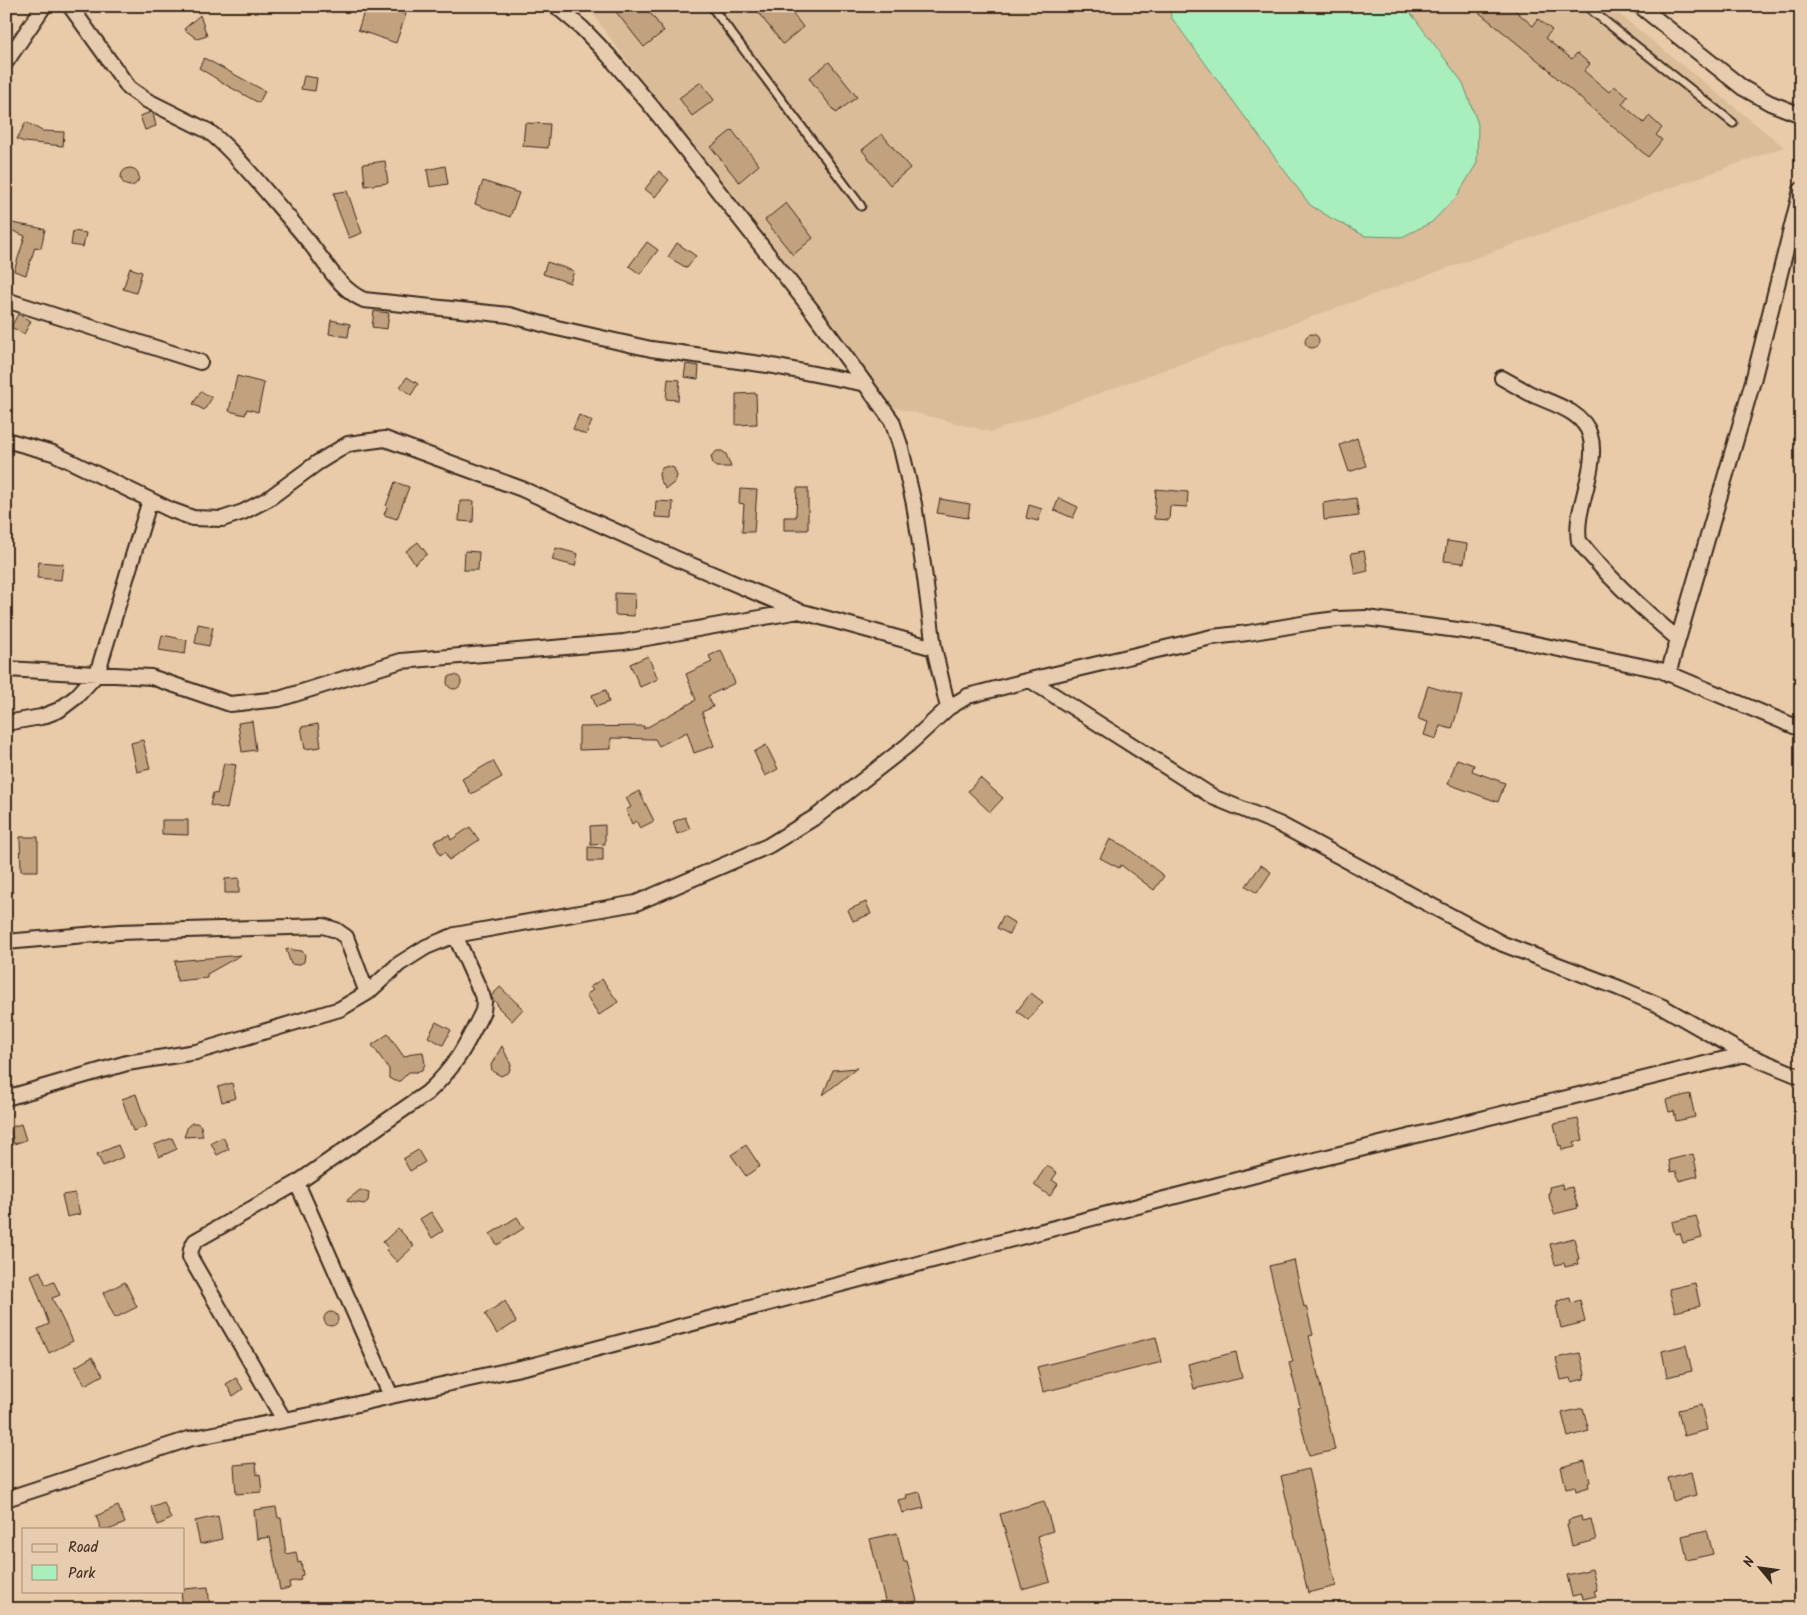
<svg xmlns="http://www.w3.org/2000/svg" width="1807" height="1615" font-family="Kalam,sans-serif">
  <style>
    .built { fill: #dabc99 }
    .green { fill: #a8efbd; stroke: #728c6e }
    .building { fill: #c2a27e; stroke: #3b2a1e }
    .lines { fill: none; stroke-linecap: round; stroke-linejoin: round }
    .lane-casing { stroke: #3b2a1e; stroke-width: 11 }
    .street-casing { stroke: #3b2a1e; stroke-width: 18 }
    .lane { stroke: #e8ccaf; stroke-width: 7 }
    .street { stroke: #e8ccaf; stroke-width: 14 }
  </style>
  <rect width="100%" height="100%" fill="#e9cba9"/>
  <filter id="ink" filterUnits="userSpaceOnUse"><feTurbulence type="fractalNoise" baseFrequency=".02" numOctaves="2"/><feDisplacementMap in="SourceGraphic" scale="10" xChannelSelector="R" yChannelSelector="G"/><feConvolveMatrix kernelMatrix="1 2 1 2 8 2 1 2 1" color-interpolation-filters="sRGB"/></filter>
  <g filter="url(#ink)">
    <path class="built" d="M587 6H1609L1784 147 991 432 876 403Z"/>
    <path class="green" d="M1169 6H1403L1413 16 1463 83 1478 124 1477 163 1457 196 1432 222 1402 237 1365 236 1331 218 1310 205 1171 17Z"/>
    <path class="building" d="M366 6H382L406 14 396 43 358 30Z
      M624 6H645L664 31 644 47 616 12Z
      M753 6H787L803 27 783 44Z
      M1471 6H1510L1533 26 1538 19 1552 30 1545 38 1572 59 1577 53 1590 64 1584 71 1609 92 1614 86 1628 96 1622 104 1644 123 1649 116 1662 128 1656 135 1662 140 1648 157 1550 72 1551 71Z
      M200 15 207 36 197 39 184 29Z
      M204 58 265 91 259 103 217 80V79L199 68Z
      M829 62 857 97 836 113 809 78Z
      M304 76 317 78 315 91 301 89Z
      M701 82 714 100 692 116 679 98Z
      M151 112 153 113 156 126 145 130 140 116Z
      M26 122 42 131 64 132 63 146 24 142 17 139Z
      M525 123 550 124 548 148 523 146Z
      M732 130 759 165 739 182 711 147Z
      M882 134 910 168 890 185 862 150Z
      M385 161 388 183 365 186 363 164Z
      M445 166 448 184 430 187 427 170Z
      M121 177a9 9 0 1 1 18 0a9 9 0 1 1-18 0Z
      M659 171 669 180 655 197 645 189Z
      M483 181 519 193 510 217 475 204Z
      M347 191 362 233 349 238 337 207 334 193Z
      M786 203 813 238 793 255 765 220Z
      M6 222 45 229 41 248 35 247 26 275 14 271 25 236 6 228Z
      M73 231 86 233 83 247 71 245Z
      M647 242 658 250 640 274 629 266Z
      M677 243 696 256 687 268 668 257Z
      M547 262 574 271 570 283 543 274Z
      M130 268 142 272 136 293 123 289Z
      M374 311 389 313 387 329 372 327Z
      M18 314 31 321 24 334 11 327Z
      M331 320 350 324 348 337 329 334Z
      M1305 341a7 7 0 1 1 14 0a7 7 0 1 1-14 0Z
      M686 364 699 366 698 379 684 377Z
      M237 376 264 383 258 412 247 409 245 415 229 411Z
      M407 377 418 384 411 395 400 387Z
      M668 379 680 380 678 400 666 399Z
      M201 391 212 398 204 410 193 404Z
      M756 393 757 424 736 425V394Z
      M579 415 592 421 586 435 573 429Z
      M1357 438 1366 466 1349 472 1340 445Z
      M717 451H722L726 454 731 467H717L713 464 711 456Z
      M668 466 674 468 677 476 675 482 666 489 660 480 659 474 662 468Z
      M395 482 409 487 397 519 384 515 387 507 386 506Z
      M797 488H808V530H784V517H796Z
      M740 489 757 490 754 532H742L744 504 739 503Z
      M1156 489 1188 492 1187 507 1170 506 1169 520 1154 519Z
      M1059 498 1078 507 1073 518 1054 510Z
      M1356 498 1359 516 1324 520 1323 503Z
      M940 499 970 504 968 518 937 513Z
      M460 501H474L473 522 459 521Z
      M656 501 673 502 672 518 655 517Z
      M1029 505 1042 509 1038 521 1026 518Z
      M1447 541 1467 544 1464 563 1444 561Z
      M418 542 427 554 415 564 406 551Z
      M556 548 578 554 575 566 552 560Z
      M465 551 479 552 478 570H464Z
      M1364 551 1368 571 1355 574 1351 553Z
      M39 562 63 564 61 580 37 578Z
      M615 593 635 594 634 616 615 615Z
      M198 624 213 627 209 646 195 643Z
      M162 635 187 640 185 654 159 650Z
      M721 650 735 683 708 696 713 707 702 712 714 746 694 753 687 732 659 746 655 739 611 738V749L579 750V727L644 726V729L696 700 686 674 712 662 709 656Z
      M648 656 658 679 640 687 630 664Z
      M447 682a7 7 0 1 1 14 0a7 7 0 1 1-14 0Z
      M1428 686 1462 696 1452 729 1440 726 1436 739 1424 735 1428 722 1418 719Z
      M606 690 609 702 596 707 592 695Z
      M252 721 256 750 242 752 238 723Z
      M318 724 321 747 305 749 301 727Z
      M143 740 150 769 137 772 131 743Z
      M766 745 778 769 765 776 754 752Z
      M1457 759 1474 765 1472 771 1505 783 1498 802 1448 784Z
      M493 761 502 777 471 794 462 779Z
      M224 763 236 765 227 809 210 805 213 793 217 794Z
      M980 778 1003 798 990 812 968 791Z
      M639 791 654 821 640 828 636 821 632 824 626 810 631 807 626 798Z
      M685 817 690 829 677 834 673 822Z
      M162 820H188V835L162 834Z
      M605 825V844L591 845 590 826Z
      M470 827 479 840 449 860 445 852 440 855 434 841 449 835 451 840Z
      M20 837H38V871H21Z
      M1110 839 1126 847 1164 876 1154 890 1121 865 1119 868 1100 858Z
      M588 847 603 848V861H588Z
      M1261 865 1271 872 1257 893 1246 886Z
      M239 878V893H225V879Z
      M866 902 871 914 853 921 848 910Z
      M1003 916 1015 923 1009 934 997 928Z
      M286 949 302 951 305 955 304 962 298 965 291 964Z
      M241 955 207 974V978L177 981 175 961Z
      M602 979 618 1002 599 1015 586 995 593 990 590 987Z
      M500 987 523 1009 512 1021 497 1006 498 1005 492 998 491 996Z
      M1031 993 1043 1002 1028 1020 1017 1011Z
      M436 1022 451 1030 443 1045 428 1037Z
      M388 1034 404 1057 413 1053 423 1052 425 1064 422 1070 416 1072H409L400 1081H394L389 1078V1069L372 1045Z
      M502 1046 511 1065 509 1072 501 1076 492 1071 491 1065Z
      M857 1068 823 1095 833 1070Z
      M232 1083 236 1098 222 1102 218 1087Z
      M136 1094 147 1126 133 1131 122 1099Z
      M1690 1094 1695 1117 1676 1121 1674 1111 1669 1112 1666 1100Z
      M1578 1119 1583 1140 1574 1142 1575 1147 1562 1150 1561 1145 1559 1146 1554 1124Z
      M192 1123H197L201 1126 203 1136 184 1137 188 1126Z
      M21 1124 26 1140 14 1144 9 1128Z
      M223 1137 229 1149 217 1155 211 1143Z
      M172 1138 177 1149 159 1157 154 1145Z
      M118 1145 123 1157 103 1166 97 1154Z
      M746 1145 760 1166 746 1176 731 1155Z
      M418 1150 425 1162 410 1171 403 1159Z
      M1693 1154 1698 1176 1679 1181 1676 1171 1671 1172 1669 1160Z
      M1047 1165 1057 1173 1052 1180 1058 1184 1050 1196 1034 1185Z
      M1562 1184 1563 1189 1572 1187 1578 1208 1554 1214 1548 1193 1550 1192 1549 1187Z
      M360 1190 369 1192 368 1201 364 1204 346 1201Z
      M75 1193 80 1214 67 1217 62 1195Z
      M431 1212 443 1231 432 1238 420 1219Z
      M1696 1216 1702 1238 1683 1243 1680 1233 1675 1234 1672 1222Z
      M517 1217 524 1228 497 1245 490 1234Z
      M398 1228 414 1246 397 1262 386 1250 388 1248 383 1242Z
      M1574 1238 1579 1259H1577L1578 1264 1565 1267 1564 1263 1555 1265 1550 1244Z
      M1294 1260 1304 1307 1306 1306 1313 1335 1309 1336 1335 1450 1309 1456 1297 1407 1300 1406 1289 1363 1293 1362 1269 1266Z
      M40 1271 46 1285 54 1282 60 1295 52 1298 73 1341 49 1353 38 1329 49 1324 31 1275Z
      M125 1282 137 1307 115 1318 103 1293Z
      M1695 1283 1700 1306 1675 1312 1669 1289Z
      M1570 1298 1571 1303 1580 1300 1585 1322 1561 1328 1556 1306H1558L1557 1301Z
      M505 1301 516 1322 497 1334 485 1314Z
      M324 1319a7 7 0 1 1 14 0a7 7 0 1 1-14 0Z
      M1156 1337 1162 1362 1043 1392 1037 1367Z
      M1686 1345 1692 1371 1667 1377 1662 1351Z
      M1236 1352 1242 1378 1194 1389 1188 1364Z
      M1580 1353 1585 1374 1584 1375V1379L1572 1382 1571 1378 1561 1380 1556 1358Z
      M92 1357 103 1375 85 1385 75 1367Z
      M236 1378 243 1389 233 1396 226 1384Z
      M1701 1405 1707 1430 1684 1436 1678 1410Z
      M1583 1408 1589 1431 1568 1437 1562 1413Z
      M1585 1461 1590 1482 1588 1483 1589 1487 1576 1491 1575 1486 1566 1488 1561 1467Z
      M256 1463 257 1475 260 1474 262 1492 236 1494 234 1465Z
      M1308 1469 1336 1586 1308 1593 1281 1476Z
      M1691 1472 1696 1495 1673 1501 1668 1478Z
      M920 1492 924 1508 902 1513 898 1500 907 1498 906 1495Z
      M1044 1501 1053 1531 1037 1536 1050 1581 1022 1589 1000 1514Z
      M164 1502 171 1519 158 1525 151 1507Z
      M118 1506 125 1523 111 1529H101L96 1516Z
      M276 1507 278 1518H281L286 1554 296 1552 298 1563 301 1562 303 1575 300 1576 301 1580 289 1582 290 1588 280 1590 270 1537 257 1539 254 1510Z
      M218 1516 222 1539 200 1544 195 1521Z
      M1581 1516 1582 1521 1591 1519 1596 1540 1572 1546 1567 1525 1569 1524 1568 1520Z
      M1707 1530 1713 1554 1687 1560 1682 1536Z
      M897 1533 904 1562H907L917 1601 887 1609 870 1539Z
      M1592 1569 1597 1590 1594 1591 1596 1596 1583 1599 1582 1594 1572 1596 1567 1575Z
      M208 1587 210 1609H183L181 1591H184V1589Z"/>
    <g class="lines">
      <defs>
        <path id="lane" d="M711 6 861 206
          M1586 6 1733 123"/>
        <path id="street" d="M70 6 129 88 146 100 208 131C227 145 243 165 259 183 276 203 293 222 309 242 325 262 340 290 364 300L509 315 557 328 651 349 768 365 866 384
          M556 6 582 28 608 55 652 107 811 309 892 421 901 448 914 504 925 578 934 648 948 708
          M1640 6 1743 88 1770 103 1801 115
          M6 62 44 6
          M6 300 200 362
          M1502 378C1511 383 1520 388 1529 393 1549 403 1583 410 1590 435 1595 451 1590 472 1586 488 1582 505 1576 523 1579 541 1608 578 1642 609 1678 639
          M6 440 53 453 171 510 193 518 222 519 243 512 268 499 317 463 348 444 385 439 522 489 677 559 799 611 934 648
          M6 669 151 677 230 704 279 699 401 661 624 642 799 611
          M1668 674 1753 381 1801 190
          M1030 680 1215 798 1279 824 1503 944 1619 988 1663 1007 1745 1054 1801 1077
          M6 723 41 717 59 710 76 697 97 674 150 500
          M6 942 119 932 323 926 336 930 346 937 367 993
          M6 1098 127 1063 196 1052 340 1009 367 993 399 964 426 947 455 935 636 903 768 846 817 816 908 745 948 708 968 696 1030 680 1212 637 1248 633 1313 622 1337 619 1366 618 1488 634 1660 670 1801 729
          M297 1183 391 1396
          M284 1420 190 1257 191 1249 195 1241 297 1183 427 1093C456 1067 466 1045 483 1011L484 1002 482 995 455 935
          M6 1499 189 1439 320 1413 391 1396 534 1365 1267 1172 1745 1054"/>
      </defs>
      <use href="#lane" class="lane-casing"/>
      <use href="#street" class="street-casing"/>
      <use href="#lane" class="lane"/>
      <use href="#street" class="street"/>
    </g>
  </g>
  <rect width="1807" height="1615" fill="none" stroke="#e8ccaf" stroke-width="25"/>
  <rect x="12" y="12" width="1782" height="1590" fill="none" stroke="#3b2a1e" stroke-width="2" filter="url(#ink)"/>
  <rect x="22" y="1528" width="162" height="65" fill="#e8ccaf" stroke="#a38b75"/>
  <rect x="32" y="1544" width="25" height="8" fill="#e8ccaf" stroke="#a38b75"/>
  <text x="68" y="1552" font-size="15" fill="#3b2a1e">Road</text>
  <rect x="32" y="1565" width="25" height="15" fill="#a8efbd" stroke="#a38b75"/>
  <text x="68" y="1578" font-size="15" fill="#3b2a1e">Park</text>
  <g transform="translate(1760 1568) rotate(299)" stroke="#e8ccaf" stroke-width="4" paint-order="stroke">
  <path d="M0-4L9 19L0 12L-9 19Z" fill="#3b2a1e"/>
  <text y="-8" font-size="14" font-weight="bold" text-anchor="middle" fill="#3b2a1e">N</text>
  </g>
</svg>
